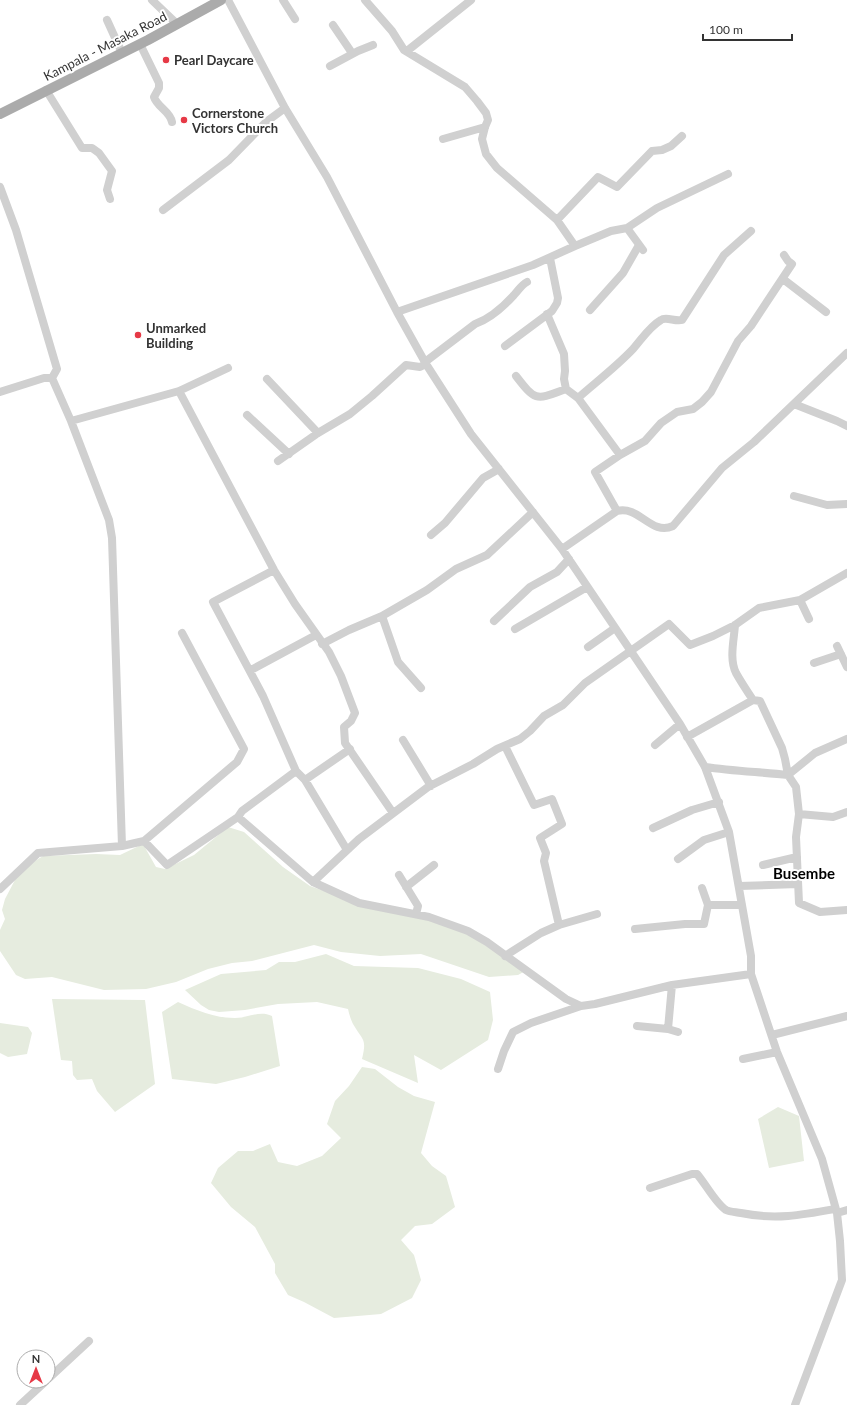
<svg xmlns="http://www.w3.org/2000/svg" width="847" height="1405" font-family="Lato,sans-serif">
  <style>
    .green { fill: #e6ecdf }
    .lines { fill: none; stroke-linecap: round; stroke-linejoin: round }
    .minor { stroke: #d0d0d0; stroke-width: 8 }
    .major { stroke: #ababab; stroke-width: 10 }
    .poi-dot { fill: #e63946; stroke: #fff; stroke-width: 1.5 }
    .labels { text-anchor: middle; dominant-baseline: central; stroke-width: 4; stroke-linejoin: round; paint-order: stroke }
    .street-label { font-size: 13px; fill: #333; stroke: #fff }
    .poi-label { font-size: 13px; font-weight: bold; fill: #333; stroke: #fff; text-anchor: start }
    .quarter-label { font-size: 15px; font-weight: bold; fill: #000; stroke: #fff }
  </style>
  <rect width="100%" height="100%" fill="#fff"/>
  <path class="green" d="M228 827 244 832 283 867 310 886 361 904 397 910 471 933 529 969 518 975 489 977 421 954 380 956 341 952 314 945 252 961 232 963 208 969 176 982 146 989 104 990 52 977 25 979 16 975 0 951V930L5 919 2 910 5 899 15 880 27 866 43 856 96 854 120 855 143 844 156 867 165 869 194 855Z
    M326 954 354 966 418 968 461 979 490 992 493 1020 488 1040 441 1070 414 1055 418 1083 362 1059C367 1038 363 1041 353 1024 351 1020 349 1014 348 1009L317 1002 278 1004 245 1010 219 1012 209 1010 201 1005 185 990 221 974 266 970 279 962H295Z
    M52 999 145 1000 155 1084 115 1112 97 1091 92 1079 77 1080 73 1075 72 1061 61 1060Z
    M178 1002C196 1010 214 1018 235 1018 248 1018 259 1010 272 1016L280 1066 245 1077 216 1084 172 1079 162 1012Z
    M0 1023 28 1027 32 1033 27 1054 8 1057 0 1053Z
    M362 1067 375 1069 398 1087 414 1096 435 1102 421 1153 432 1166 446 1176 455 1207 432 1224 415 1226 401 1240 414 1255 421 1280 412 1298 381 1314 334 1318 304 1302 288 1295 275 1273V1264L255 1227 231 1207 211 1183 218 1168 238 1151H253L270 1144 278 1162 297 1166 322 1156 341 1138 327 1124 335 1101 349 1086Z
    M778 1107 799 1116 804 1161 769 1168 758 1119Z"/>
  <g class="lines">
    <path class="minor" d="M152 0 177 24
      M228 0 285 108 327 177 397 312 426 364 471 434 562 549 680 724 705 767 729 832 751 956V974L777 1052 822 1159 837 1213 840 1241 842 1280 795 1405
      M283 0 295 19
      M365 0 392 31 404 50 465 87 477 101 486 113 488 120 485 127 482 139 486 154 497 168 557 220 575 246
      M107 20 122 53
      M333 25 352 53
      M140 44 159 83V88L154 97C157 107 170 111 172 122
      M407 51 471 0
      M330 66 358 51 373 45
      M46 90 82 148H92L99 153 112 171 107 190 110 199
      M443 139 485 127
      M0 187 16 230 57 369 52 378H44L0 392
      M163 210 229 160 266 122 285 108
      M557 220 598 177 617 187 652 151 662 150 671 146 682 136
      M627 228 643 250
      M783 279 826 312
      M590 310 623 273 639 245
      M397 312 533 265 575 246 611 231 627 228 657 208 728 174
      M547 314 564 354 565 371 564 379 566 389 578 398 620 455
      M505 346 552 311 557 303 558 298 550 258
      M425 362 475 324C489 319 504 306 514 295 519 290 521 285 527 282
      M516 376C536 402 536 400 566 389
      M52 378 71 421 109 520 112 538 122 846
      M267 379 318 433
      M179 391 274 570 295 604 329 652 341 676 355 713 351 721 344 727 345 743 393 813
      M578 398C596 382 616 367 633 349 642 339 649 327 661 320 666 316 675 322 682 320L724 255 751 231
      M794 404 837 421 847 426
      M247 415 289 454
      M71 421 179 391 228 368
      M278 461 318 433 350 414 372 396 406 365 420 367 426 364
      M794 496 827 505 847 504
      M617 511 595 472 620 455 645 441 661 423 677 412 693 409 702 402 711 392 738 341 751 326 792 264 788 261 784 255
      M431 535 445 523 483 478 499 469
      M562 549 617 511C639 505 651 536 673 526L722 468 754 442 847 353
      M274 570 213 602 263 696 296 771 305 780 347 850
      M800 600 809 619
      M382 616 398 662 421 688
      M494 621 530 587 557 572 569 559
      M735 625C734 640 729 659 736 673 741 682 747 691 753 700
      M515 629 587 587
      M322 644 349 630 382 616 427 590 456 569 487 555 533 512
      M837 646 847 667
      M588 647 615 628
      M814 663 841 654
      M251 670 316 635
      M687 737 753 700 760 701 782 748 785 759 788 775 796 787 799 814 796 837 799 903 820 912 847 910
      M403 740 431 786
      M655 745 680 724
      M505 746 534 805 552 799 562 824 540 838 546 853 544 861 559 925
      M705 767C733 771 760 772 788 775L815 753 847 739
      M305 780 350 749
      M799 814 833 817 847 812
      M238 817 313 882 359 903 429 917 468 931 487 942 566 999 581 1006 595 1004 672 985 751 974
      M653 828 692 810 719 802
      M144 841 237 762 244 749 182 633
      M678 859 704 840 729 832
      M763 865 797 857
      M399 875 418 906 416 914
      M313 882 359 839 428 787 473 764 497 749 520 739 530 731 544 716 563 705 585 683 669 624 690 645 713 636 735 625 759 608 800 600 847 573
      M739 886 798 884
      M406 887 434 865
      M0 889 38 853 122 846 144 841 167 865 238 817 242 811 296 771
      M708 905H742
      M635 929 685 924H704L708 905 702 888
      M505 956 541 933 559 925 597 914
      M637 1026 668 1029 678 1032
      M668 1029 672 985
      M772 1035 847 1016
      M743 1059 777 1052
      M498 1069 504 1051 513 1032 531 1023 581 1006
      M650 1188 692 1174H697C705 1183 716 1204 726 1210 730 1212 736 1212 741 1213 775 1220 802 1215 835 1209
      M837 1213 847 1210
      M48 1379 89 1341
      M20 1405 46 1381"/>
    <path class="major" d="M0 114 148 40 221 0"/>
  </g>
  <g class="poi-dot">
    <circle cx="166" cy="60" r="4"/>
    <circle cx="184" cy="120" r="4"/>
    <circle cx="138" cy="335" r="4"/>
  </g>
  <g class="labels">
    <g class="street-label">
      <text transform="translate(105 46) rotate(-27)">Kampala - Masaka Road</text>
    </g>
    <g class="poi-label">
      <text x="174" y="60">Pearl Daycare</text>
      <text x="192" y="113">Cornerstone<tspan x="192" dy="15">Victors Church</tspan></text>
      <text x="146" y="328">Unmarked<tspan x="146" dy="15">Building</tspan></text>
    </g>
    <g class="quarter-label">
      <text x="804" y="873">Busembe</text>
    </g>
  </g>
  <g transform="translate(36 1369)"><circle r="19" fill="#ffffff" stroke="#adadad"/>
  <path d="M0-3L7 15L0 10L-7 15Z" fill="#e63946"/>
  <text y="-6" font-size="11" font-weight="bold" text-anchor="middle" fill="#333333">N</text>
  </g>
  <path d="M703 34v6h89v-6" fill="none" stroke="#333333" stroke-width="2"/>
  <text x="709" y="34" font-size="12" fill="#333333" stroke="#ffffff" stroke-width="3" paint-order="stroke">100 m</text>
</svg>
